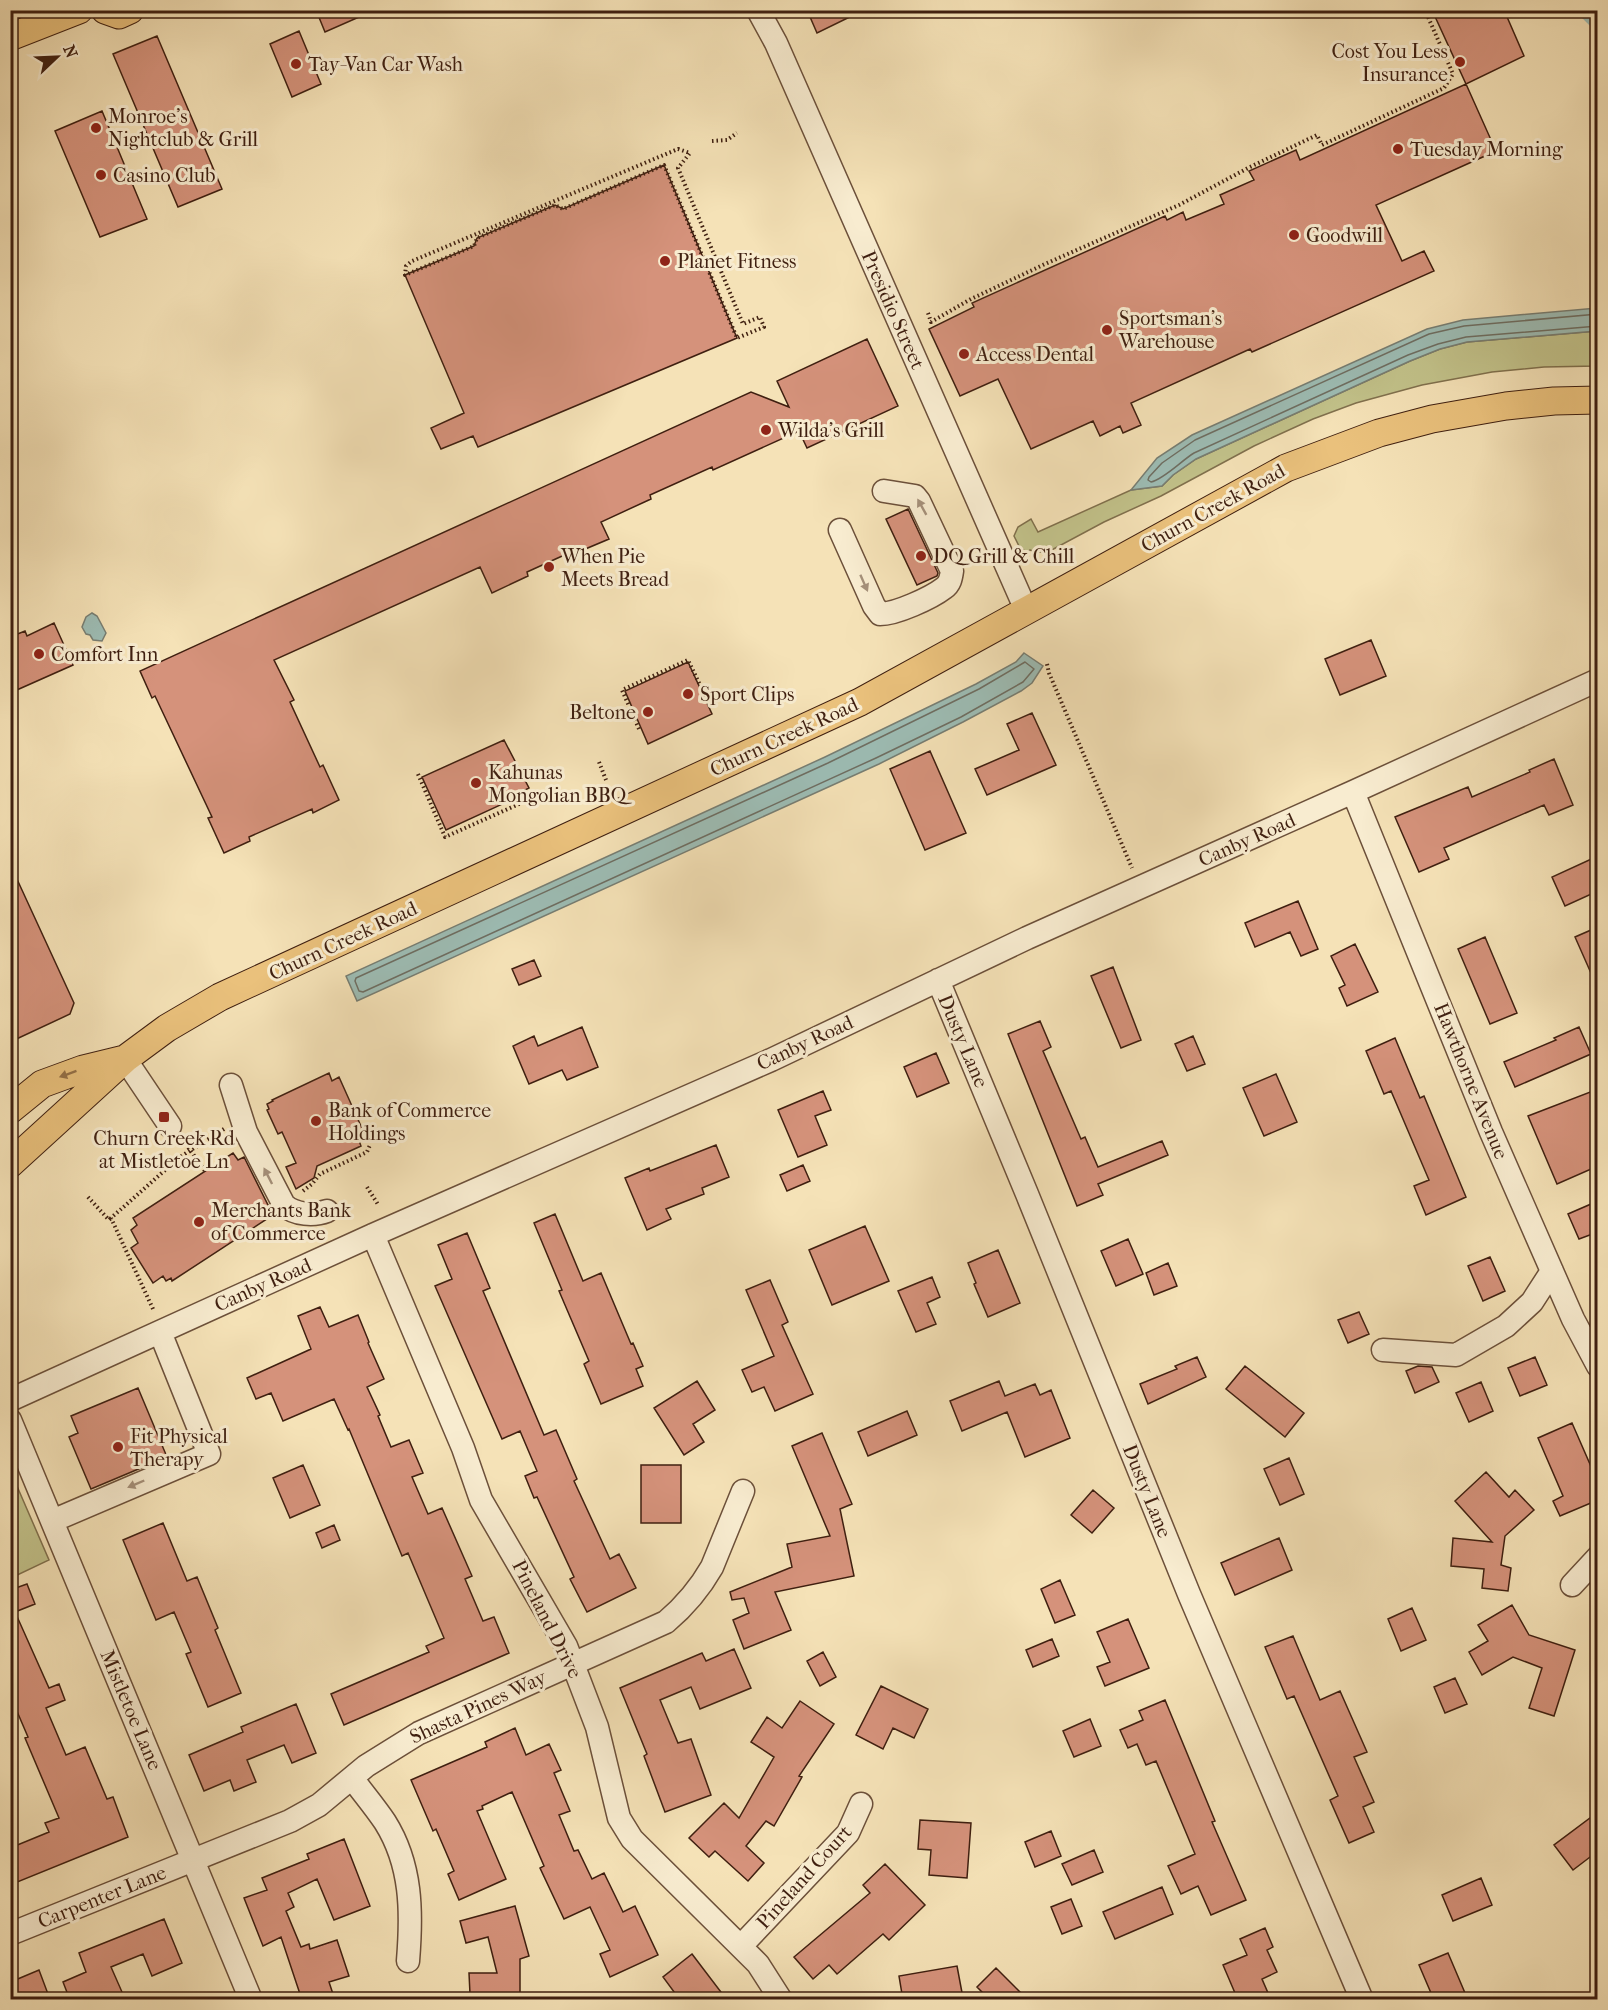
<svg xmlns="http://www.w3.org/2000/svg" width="1608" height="2010" font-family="'IM FELL French Canon',serif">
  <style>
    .green { fill: #c2c28a; stroke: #80704d; stroke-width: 1.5 }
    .water { fill: #9dbdb5; stroke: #777e73; stroke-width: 1.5 }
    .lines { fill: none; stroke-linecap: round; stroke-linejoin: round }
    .shore { stroke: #6e6e62; stroke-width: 1.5 }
    .canal { stroke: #9dbdb5; stroke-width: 21 }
    .building { fill: #d5927b; stroke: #3f1f10; stroke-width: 1.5 }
    .minor-casing { stroke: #6c503a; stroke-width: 25 }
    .major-casing { stroke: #3f1f10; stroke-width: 29 }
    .path { stroke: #3f1f10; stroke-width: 4; stroke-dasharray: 1.5 3; stroke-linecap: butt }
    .minor { stroke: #f8ecd0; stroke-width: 22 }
    .major { stroke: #eac17c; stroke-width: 27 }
    .oneway { fill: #a5907a }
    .oneway2 { fill: #947046 }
    .poi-dot { fill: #8f2418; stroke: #f8ecd0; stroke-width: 2 }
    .labels { text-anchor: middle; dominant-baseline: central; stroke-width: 6; stroke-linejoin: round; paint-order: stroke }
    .poi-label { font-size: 20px; fill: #3f1f10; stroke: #f8ecd0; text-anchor: start }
    .street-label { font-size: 20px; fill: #3f1f10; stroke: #f8ecd0 }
  </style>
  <rect width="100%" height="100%" fill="#f5e2b7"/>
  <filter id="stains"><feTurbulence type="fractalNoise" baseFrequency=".00333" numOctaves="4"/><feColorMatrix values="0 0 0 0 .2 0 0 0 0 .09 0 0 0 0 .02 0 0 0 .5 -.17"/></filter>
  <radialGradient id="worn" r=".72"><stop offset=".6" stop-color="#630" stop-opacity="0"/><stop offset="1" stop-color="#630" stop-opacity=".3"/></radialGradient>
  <path class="green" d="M1597 331V366L1544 367 1492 372 1422 385 1356 403 1313 419 1254 446 1161 496 1104 522 1048 552H1035L1030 550 1027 553 1019 546 1014 536 1018 527 1031 519 1038 532 1131 490 1162 486 1173 475 1196 459 1410 361 1440 349 1467 342Z
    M10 1470 49 1560 11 1578H10Z"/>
  <path class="water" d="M1597 308V331L1467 342 1440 349 1410 361 1196 459 1173 475 1162 486 1131 490 1157 458 1192 435 1427 329 1463 320Z
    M92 613 97 616 106 633 102 641 93 640 90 635 86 634 82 627 86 617Z
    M1024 653 1043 666 1032 683 1021 691 963 722 879 764 357 1001 346 976 825 757 976 684 1016 662Z"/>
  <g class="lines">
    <path class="shore" d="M1598 314 1464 326 1429 334 1195 440 1162 463 1149 477 1148 480 1151 482C1164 479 1181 461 1194 453L1408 355 1438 344 1466 337 1598 326
      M1025 662 1034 669 1023 682 961 717 876 758 363 992 359 991 355 981 356 978 828 763 979 689Z"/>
    <path class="canal" d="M1589 10 1598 19"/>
  </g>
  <path class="building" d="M316 10H375L325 32Z
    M807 10H864L817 33Z
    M1432 10H1504L1524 56 1466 84Z
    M299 31 321 84 292 97 270 44Z
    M157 36 222 189 178 207 113 54Z
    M1466 84 1496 151 1376 205 1402 261 1424 251 1434 271 1252 352 1250 349 1131 403 1141 425 1123 433 1120 426 1100 436 1093 421 1031 449 998 379 960 396 929 329 974 307 972 303 1165 216 1167 220 1183 212 1186 220 1224 204 1220 195 1254 180 1249 171 1296 150 1300 160Z
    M102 111 147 219 100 237 55 131Z
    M664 165 737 338 478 447 473 436 441 449 431 428 464 413 405 275 474 246 477 238 555 205 563 209Z
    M867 339 898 406 807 448 799 431 713 470 712 467 650 495 651 499 601 522 609 539 571 555V552L527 572 528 576 492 593 480 567 274 660 294 700 290 702 320 767 323 765 339 800 313 813 312 809 249 837 250 841 224 853 208 818 212 817 155 696 152 698 140 671 751 392 789 407 777 381Z
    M908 509 938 573 937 576 917 585 886 519Z
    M54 623 73 665 10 693V637L25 631 27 636Z
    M1371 640 1386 676 1340 695 1325 659Z
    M688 662 712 714 648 744 625 691Z
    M1032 713 1056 765 987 795 975 769 1019 750 1007 724Z
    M504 740 529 788 510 798 511 800 446 830 422 777Z
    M930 751 966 833 925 850 890 769Z
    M1554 759 1573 805 1549 815 1544 805 1444 848 1449 859 1419 872 1395 817 1468 787 1472 797 1530 772 1529 770Z
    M1598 856V891L1565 906 1552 877Z
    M10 864 74 1003 70 1014 10 1042Z
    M1298 901 1318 949 1301 956 1290 932 1255 947 1245 923Z
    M1598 927V989L1575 937Z
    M1485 937 1517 1013 1490 1024 1458 949Z
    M1355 944 1378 992 1347 1006 1339 988 1345 985 1331 956Z
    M534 960 541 976 519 985 512 969Z
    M1113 967 1141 1040 1121 1048 1091 976Z
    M1040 1021 1051 1047 1043 1051 1081 1139 1085 1137 1098 1167 1162 1141 1168 1155 1098 1184 1103 1195 1077 1206 1008 1034Z
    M582 1027 598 1067 567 1080 562 1070 529 1084 513 1046 534 1036 538 1046Z
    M1579 1027 1591 1054 1515 1087 1504 1062 1556 1040 1554 1038Z
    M1193 1036 1205 1064 1187 1071 1175 1044Z
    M1395 1038 1420 1098 1424 1096 1466 1197 1426 1215 1414 1186 1429 1180 1391 1091 1384 1094 1366 1051Z
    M936 1053 949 1083 917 1097 904 1067Z
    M329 1073 332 1081 339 1077 365 1135 358 1138 361 1146 317 1166 314 1178 296 1189 286 1167 296 1163 282 1132 278 1134 267 1110 269 1109 267 1104 273 1101 272 1100Z
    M1276 1074 1297 1122 1264 1136 1243 1088Z
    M1598 1089V1166L1557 1184 1528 1116Z
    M823 1091 831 1110 815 1116 827 1145 798 1157 778 1110Z
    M716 1145 729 1177 702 1188 704 1194 666 1209 671 1219 647 1230 625 1178 649 1168 650 1171Z
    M233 1153 238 1160 244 1157 273 1215 172 1281 171 1278 166 1281 163 1276 153 1283 131 1248 138 1243 131 1230 137 1225 133 1218Z
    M803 1165 810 1181 787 1191 780 1175Z
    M1598 1201V1232L1579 1239 1568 1214Z
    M555 1214 583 1281 601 1273 631 1344 633 1343 643 1366 636 1369 643 1386 601 1404 584 1364 589 1361 559 1291 562 1290 534 1223Z
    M865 1226 889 1281 832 1305 809 1250Z
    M467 1233 490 1288 483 1291 544 1435 556 1430 577 1479 574 1481 610 1559 619 1554 636 1588 587 1612 570 1579 574 1577 537 1497 534 1498 525 1476 537 1471 520 1431 502 1439 435 1286 452 1279 438 1245Z
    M1128 1239 1143 1274 1116 1286 1101 1251Z
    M998 1250 1020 1303 988 1317 974 1284 976 1283 968 1263Z
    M1490 1257 1505 1291 1483 1301 1468 1266Z
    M1168 1263 1177 1286 1154 1295 1146 1273Z
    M932 1277 940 1297 927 1303 936 1324 916 1332 898 1291Z
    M770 1280 788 1322 782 1325 813 1394 775 1411 764 1387 752 1392 742 1370 774 1356 746 1290Z
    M320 1307 329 1327 358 1315 369 1342 368 1343 384 1379 367 1387 380 1415 378 1416 391 1447 409 1440 423 1473 412 1477 428 1514 442 1508 472 1576 465 1579 483 1621 494 1617 509 1653 344 1725 331 1694 429 1652 426 1646 444 1638 408 1553 402 1556 349 1429 348 1430 334 1399 283 1421 271 1393 256 1399 247 1378 311 1349 298 1316Z
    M1359 1312 1369 1334 1348 1343 1338 1320Z
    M1197 1357 1206 1377 1148 1404 1140 1384 1177 1369 1175 1366Z
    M1535 1357 1547 1385 1520 1396 1508 1368Z
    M1245 1366 1304 1413 1285 1437 1226 1389Z
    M1418 1366 1432 1367 1439 1382 1415 1393 1406 1371Z
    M697 1381 715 1410 693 1424 704 1442 684 1455 654 1408Z
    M999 1381 1005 1396 1035 1384 1040 1395 1051 1390 1070 1438 1025 1457 1007 1412 962 1431 950 1401Z
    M1481 1382 1493 1411 1469 1422 1456 1393Z
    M138 1388 167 1457 91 1489 69 1437 78 1433 71 1416Z
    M907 1411 917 1435 868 1456 858 1432Z
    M1572 1423 1593 1471 1598 1469V1500L1560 1516 1553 1501 1563 1496 1538 1438Z
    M822 1433 852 1504 840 1509 854 1576 775 1592 791 1630 744 1649 733 1620 749 1613 744 1598 732 1600 730 1592 792 1567 787 1544 830 1536 792 1446Z
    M1289 1458 1304 1494 1280 1505 1264 1469Z
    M303 1465 320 1505 290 1518 273 1478Z
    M641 1465H681V1523H641Z
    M1486 1472 1509 1497 1515 1490 1534 1510 1505 1536 1501 1565 1511 1568 1508 1591 1482 1588 1484 1569 1451 1566 1453 1538 1492 1542 1455 1501Z
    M1093 1490 1114 1508 1092 1533 1071 1515Z
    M163 1523 187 1581 197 1577 218 1628 215 1630 241 1693 208 1707 186 1654 191 1652 174 1612 156 1620 123 1540Z
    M334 1525 340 1540 322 1548 316 1533Z
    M1279 1538 1292 1570 1235 1595 1221 1563Z
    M1060 1580 1075 1615 1055 1623 1041 1589Z
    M27 1584 35 1604 15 1612 49 1688 59 1684 65 1700 46 1708 66 1755 85 1747 107 1799 113 1797 128 1837 10 1885V1848L49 1832 45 1823 59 1818 25 1738 28 1737 10 1695V1590Z
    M1512 1605 1529 1635 1575 1650 1554 1716 1529 1708 1542 1668 1513 1657 1482 1675 1469 1652 1488 1641 1478 1625Z
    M1412 1608 1426 1640 1401 1651 1388 1619Z
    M1128 1619 1149 1668 1105 1686 1097 1667 1110 1662 1097 1632Z
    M1293 1636 1320 1700 1340 1691 1367 1752 1354 1757 1374 1802 1363 1807 1374 1832 1349 1843 1330 1800 1338 1796 1294 1696 1287 1699 1265 1647Z
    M1052 1639 1059 1656 1033 1667 1026 1650Z
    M734 1649 751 1688 700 1709 691 1687 660 1700 678 1743 691 1739 711 1795 665 1812 644 1756 647 1754 620 1688 702 1653 706 1661Z
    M823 1652 836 1677 820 1686 807 1661Z
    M1455 1678 1467 1704 1445 1713 1434 1687Z
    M881 1686 928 1709 914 1738 893 1728 883 1749 856 1735Z
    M1165 1700 1215 1821 1212 1822 1246 1900 1211 1915 1198 1886 1181 1894 1168 1866 1195 1854 1156 1761 1146 1765 1137 1744 1128 1748 1120 1730 1143 1720 1139 1711Z
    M800 1701 834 1724 799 1776 802 1777 774 1826 766 1821 746 1846 764 1863 748 1881 715 1851 709 1857 689 1838 724 1803 739 1818 774 1757 751 1742 767 1717 782 1728Z
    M296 1704 316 1753 292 1763 284 1745 247 1760 256 1782 234 1791 230 1780 204 1791 189 1755 243 1732 241 1727Z
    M1090 1719 1101 1746 1074 1757 1063 1731Z
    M515 1728 526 1755 549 1744 561 1770 554 1773 570 1811 559 1815 574 1851 578 1850 592 1879 604 1873 623 1912 635 1906 658 1955 610 1977 600 1954 610 1950 590 1907 564 1919 540 1868 544 1866 512 1792 482 1806 483 1809 477 1811 506 1879 459 1900 448 1874 454 1871 436 1829 433 1831 411 1780 487 1747 485 1742Z
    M1598 1812V1851L1573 1870 1554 1845Z
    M920 1820 971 1823 967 1878 929 1875 931 1850 918 1849Z
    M1051 1831 1061 1856 1035 1867 1025 1842Z
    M344 1839 370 1906 334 1920 317 1879 288 1893 294 1907 286 1911 301 1947 309 1944 310 1949 337 1940 349 1976 329 1982 335 2000H302L281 1937 263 1946 244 1898 267 1890 262 1878 309 1859 307 1854Z
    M1094 1850 1103 1872 1072 1885 1062 1864Z
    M885 1864 925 1905 889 1940 883 1934 837 1974 829 1965 813 1979 794 1957 870 1893 863 1885Z
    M1481 1878 1492 1905 1453 1921 1442 1895Z
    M1162 1887 1173 1914 1115 1939 1103 1912Z
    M1071 1899 1082 1926 1062 1934 1051 1907Z
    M515 1906 529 1956 520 1959V2000H483V1994H470L469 1973H497L488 1937 466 1943 460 1921Z
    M164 1919 182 1963 152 1976 143 1954 111 1967 122 1992 104 2000H70L63 1982 86 1972 79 1953Z
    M1265 1928 1273 1947 1267 1950 1277 1972 1262 1979 1268 1993 1253 2000H1238L1223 1965 1247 1955 1240 1939Z
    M1448 1953 1468 2000H1434L1419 1965Z
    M692 1954 727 2000H680L663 1977Z
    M957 1966 963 1998 952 2000H903L899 1976Z
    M996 1968 1028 2000H990L977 1987Z
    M39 1970 48 1994 33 2000H21L13 1981Z"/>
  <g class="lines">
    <defs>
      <path id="minor" d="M758 10 776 43 1026 610
        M840 530 874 606 880 614C896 614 931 598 944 588 950 584 951 578 952 571L919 501 915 496 884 491
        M1353 792 1491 1132 1573 1319 1598 1366
        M938 980 1027 1194 1189 1594 1362 2000
        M125 1059 170 1126
        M231 1085 246 1132 284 1205C295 1215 314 1216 327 1211
        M373 1235 463 1448 481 1500 566 1646 597 1727 619 1818 632 1839 758 1964 781 2000
        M1383 1350 1456 1355 1506 1326 1532 1302 1552 1271
        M10 1400 373 1235 771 1060 1027 938 1353 792 1598 680
        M10 1420 251 2000
        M52 1521 209 1454 160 1332
        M1572 1585 1598 1557
        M352 1778C363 1793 375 1807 385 1822 412 1865 412 1912 408 1961
        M10 1934 290 1821 319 1805 366 1766 419 1733 666 1622C685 1606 700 1588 712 1567L743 1491
        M741 1946 848 1833 861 1804"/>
      <path id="major" d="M105 10 119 15 130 10
        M10 37 79 10
        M10 1110 42 1084 83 1069 124 1059
        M10 1164 125 1059 167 1028 220 997 860 702 1286 468 1379 433 1432 419 1506 406 1554 401 1598 400"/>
    </defs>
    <use href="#minor" class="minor-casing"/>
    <use href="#major" class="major-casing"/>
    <path class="path" d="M879 10 882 18
      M712 141 727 140 737 133
      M678 149 690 153 678 168 743 324 760 317 764 327 737 338 664 165 563 209 555 205 477 238 474 246 405 275 406 266 412 261Z
      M928 313 931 322 971 299 1045 264 1179 205 1250 167 1317 135 1322 145 1444 88 1453 74 1425 10
      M1047 664 1049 673 1132 868
      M639 729 622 690 688 660 712 710
      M599 762 606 780
      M418 774 445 837 546 792
      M183 1140 205 1171
      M367 1187 379 1206
      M303 1191 312 1184 320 1174 367 1152 370 1145
      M88 1197 109 1220 111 1218
      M153 1309 111 1218 180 1157 224 1129"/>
    <use href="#minor" class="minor"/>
    <use href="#major" class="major"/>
  </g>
  <defs><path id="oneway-solid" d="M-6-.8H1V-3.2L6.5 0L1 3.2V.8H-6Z" transform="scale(1.5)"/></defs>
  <g class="oneway">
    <use href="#oneway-solid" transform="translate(922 507) rotate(-119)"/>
    <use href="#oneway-solid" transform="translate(864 583) rotate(66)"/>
    <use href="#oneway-solid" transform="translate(268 1176) rotate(-117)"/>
    <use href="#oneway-solid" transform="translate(136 1484) rotate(157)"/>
  </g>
  <use class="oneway2" href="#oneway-solid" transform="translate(68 1074) rotate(160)"/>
  <g class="poi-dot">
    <circle cx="1460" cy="62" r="6"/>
    <circle cx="296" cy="64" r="6"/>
    <circle cx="96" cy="128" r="6"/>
    <circle cx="1398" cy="149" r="6"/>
    <circle cx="101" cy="175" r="6"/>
    <circle cx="1294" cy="235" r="6"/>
    <circle cx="665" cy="261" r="6"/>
    <circle cx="1107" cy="330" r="6"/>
    <circle cx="964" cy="354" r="6"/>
    <circle cx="766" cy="430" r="6"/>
    <circle cx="921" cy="556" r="6"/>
    <circle cx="549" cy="567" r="6"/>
    <circle cx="39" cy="654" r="6"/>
    <circle cx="688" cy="694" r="6"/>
    <circle cx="648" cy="712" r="6"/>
    <circle cx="476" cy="783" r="6"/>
    <rect x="158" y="1111" width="12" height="12" rx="3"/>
    <circle cx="316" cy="1121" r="6"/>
    <circle cx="199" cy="1222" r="6"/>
    <circle cx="118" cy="1447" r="6"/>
  </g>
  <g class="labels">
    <g class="poi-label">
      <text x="1448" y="51" text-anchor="end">Cost You Less<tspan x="1448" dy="23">Insurance</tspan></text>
      <text x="308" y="64">Tay-Van Car Wash</text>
      <text x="108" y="116">Monroe's<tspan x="108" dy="23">Nightclub &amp; Grill</tspan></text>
      <text x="1410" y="149">Tuesday Morning</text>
      <text x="113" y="175">Casino Club</text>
      <text x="1306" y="235">Goodwill</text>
      <text x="677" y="261">Planet Fitness</text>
      <text x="1119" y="318">Sportsman's<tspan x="1119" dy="23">Warehouse</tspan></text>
      <text x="976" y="354">Access Dental</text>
      <text x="778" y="430">Wilda’s Grill</text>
      <text x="561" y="556">When Pie<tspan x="561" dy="23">Meets Bread</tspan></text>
      <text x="933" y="556">DQ Grill &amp; Chill</text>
      <text x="51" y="654">Comfort Inn</text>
      <text x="700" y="694">Sport Clips</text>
      <text x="636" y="712" text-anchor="end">Beltone</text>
      <text x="488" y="772">Kahunas<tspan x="488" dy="23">Mongolian BBQ</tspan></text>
      <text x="328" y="1110">Bank of Commerce<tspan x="328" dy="23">Holdings</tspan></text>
      <text x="164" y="1138" text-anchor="middle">Churn Creek Rd<tspan x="164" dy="23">at Mistletoe Ln</tspan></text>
      <text x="211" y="1210">Merchants Bank<tspan x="211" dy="23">of Commerce</tspan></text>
      <text x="130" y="1436">Fit Physical<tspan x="130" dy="23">Therapy</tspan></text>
    </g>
    <g class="street-label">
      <text transform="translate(893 310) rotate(66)">Presidio Street</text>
      <text transform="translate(1213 508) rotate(-29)">Churn Creek Road</text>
      <text transform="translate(784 737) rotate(-25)">Churn Creek Road</text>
      <text transform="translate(1247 840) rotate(-24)">Canby Road</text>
      <text transform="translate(343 941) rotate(-25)">Churn Creek Road</text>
      <text transform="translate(963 1041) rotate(67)">Dusty Lane</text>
      <text transform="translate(805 1043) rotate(-25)">Canby Road</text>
      <text transform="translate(1471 1081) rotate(68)">Hawthorne Avenue</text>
      <text transform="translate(263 1285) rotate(-24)">Canby Road</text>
      <text transform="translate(1147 1491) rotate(68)">Dusty Lane</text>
      <text transform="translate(547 1619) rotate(63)">Pineland Drive</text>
      <text transform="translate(478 1707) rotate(-25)">Shasta Pines Way</text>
      <text transform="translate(131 1710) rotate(67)">Mistletoe Lane</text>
      <text transform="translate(804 1877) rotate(-48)">Pineland Court</text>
      <text transform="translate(102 1897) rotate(-22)">Carpenter Lane</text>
    </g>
  </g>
  <rect width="1608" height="2010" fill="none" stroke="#f5e2b7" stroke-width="36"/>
  <rect x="12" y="12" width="1584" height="1986" fill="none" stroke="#3f1f10" stroke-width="3"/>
  <rect x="18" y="18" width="1572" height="1974" fill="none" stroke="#3f1f10" stroke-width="1.5"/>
  <g transform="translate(57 57) rotate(67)" stroke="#f8ecd0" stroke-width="4.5" paint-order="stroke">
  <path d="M0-4.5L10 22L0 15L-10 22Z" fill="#3f1f10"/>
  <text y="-9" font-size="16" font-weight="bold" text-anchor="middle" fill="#3f1f10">N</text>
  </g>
  <rect width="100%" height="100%" filter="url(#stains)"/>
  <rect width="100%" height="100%" fill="url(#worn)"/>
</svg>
